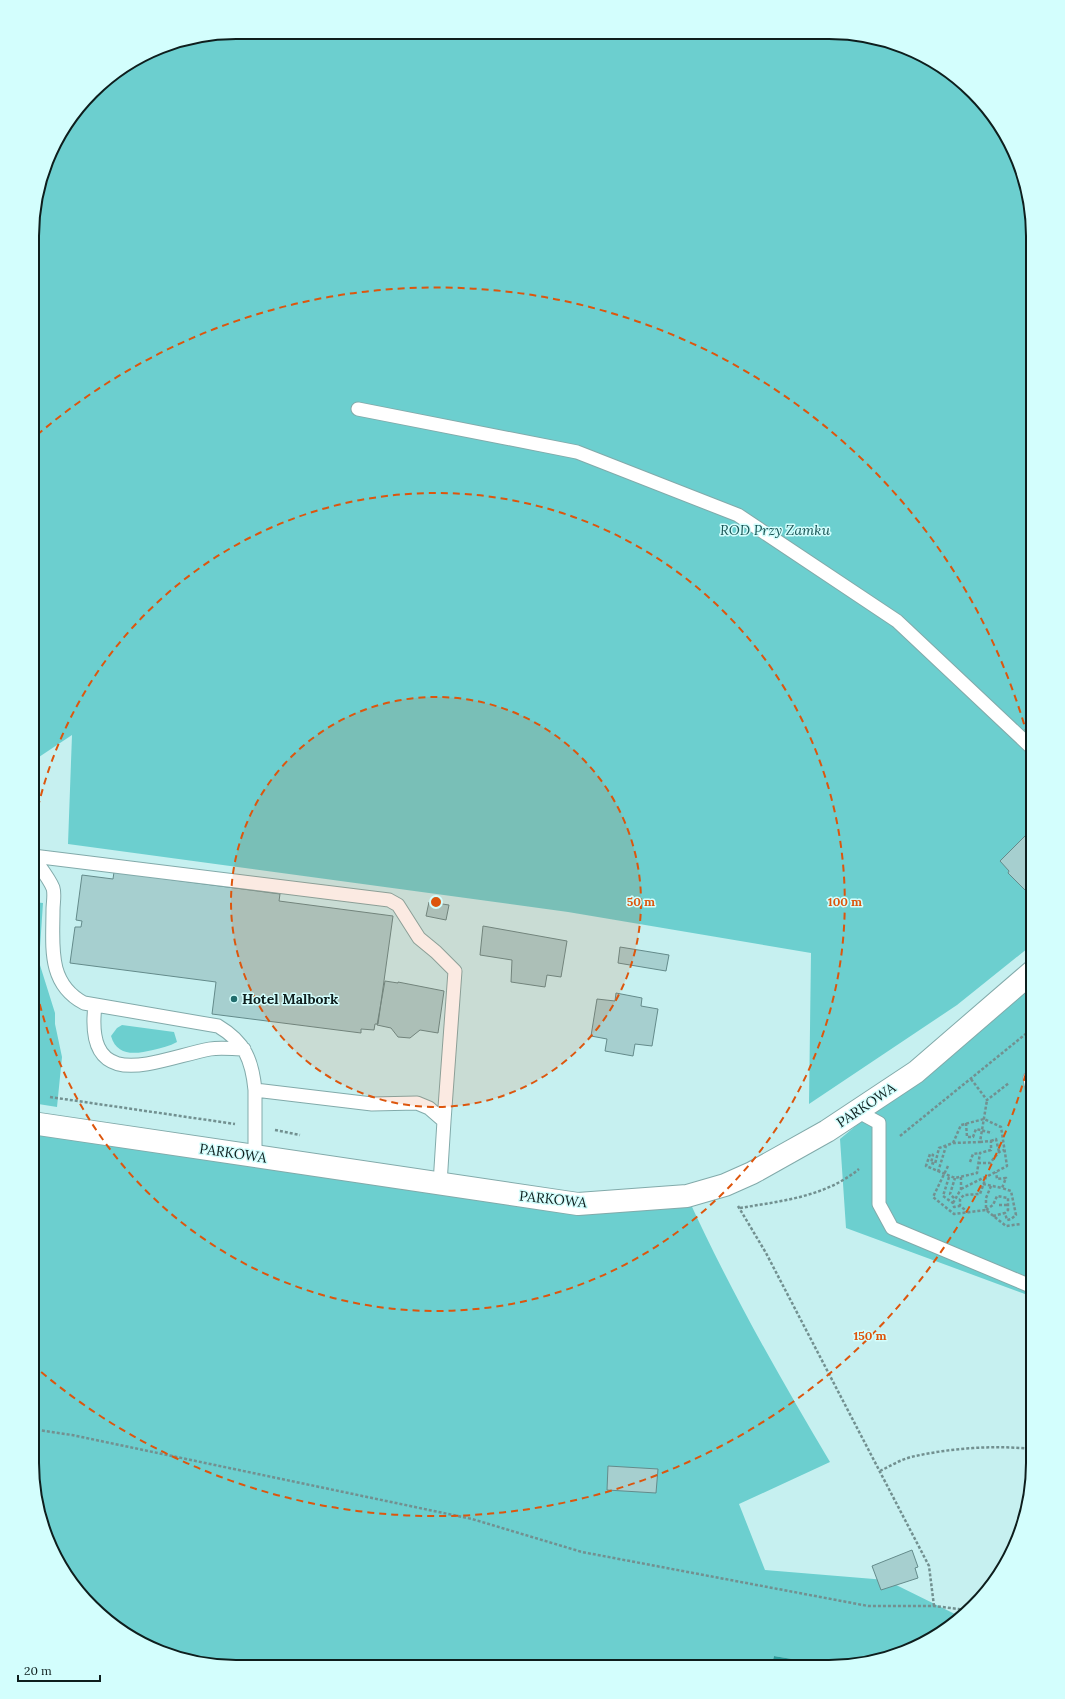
<svg xmlns="http://www.w3.org/2000/svg" width="1065" height="1699" font-family="Lora,serif">
  <style>
    .green { fill: #6ccfcf }
    .water { fill: #2c9b9b }
    .building { fill: #a6cfcf; stroke: #648b8b }
    .lines { fill: none; stroke-linecap: round; stroke-linejoin: round }
    .service-casing { stroke: #82aaaa; stroke-width: 15 }
    .minor-casing { stroke: #82aaaa; stroke-width: 24 }
    .path { stroke: #729090; stroke-width: 2.5; stroke-dasharray: 3 2; stroke-linecap: butt }
    .service { stroke: #fff; stroke-width: 13 }
    .minor { stroke: #fff; stroke-width: 22 }
    .ring { fill: none; stroke: #dd560d; stroke-width: 2; stroke-dasharray: 7 5 }
    .poi-dot { fill: #216d6d; stroke: #d3fefd; stroke-width: 1.5 }
    .labels { text-anchor: middle; dominant-baseline: central; stroke-width: 3; stroke-linejoin: round; paint-order: stroke }
    .park-label { font-size: 14px; font-style: italic; fill: #185454; stroke: #d3fefd }
    .poi-label { font-size: 14px; font-weight: bold; fill: #0e1e1d; stroke: #d3fefd; text-anchor: start }
    .street-label { font-size: 14px; fill: #0e1e1d; stroke: #d3fefd }
    .rim { fill: none; stroke: #0e1e1d; stroke-width: 2 }
    .centre { fill: #dd560d; stroke: #d3fefd; stroke-width: 2 }
    .ring-label { font-size: 12px; text-anchor: middle; font-weight: bold; fill: #dd560d; stroke: #d3fefd; stroke-width: 3; stroke-linejoin: round; paint-order: stroke }
  </style>
  <rect width="100%" height="100%" fill="#c6f0f0"/>
  <path class="green" d="M236 32 855 34 907 48 953 74 991 112 1018 158 1033 236V944L957 1005 809 1104 811 953 568 912 68 844 72 735 33 761 34 210 53 146 101 83 158 47Z
    M33 902 43 903 39 962 55 1013V1024L62 1057 57 1107 32 1103Z
    M1033 979V1297L846 1228 840 1139Z
    M122 1025 174 1032 177 1042C170 1046 161 1048 153 1050 136 1054 117 1057 111 1036L117 1028Z
    M32 1125 522 1196H687C729 1288 778 1375 830 1462L739 1504 765 1570 886 1580 961 1617 953 1625 907 1652 834 1666 774 1656 771 1667 210 1665 158 1652 112 1625 74 1587 47 1541 32 1463Z"/>
  <path class="water" d="M774 1656 834 1666 771 1667Z"/>
  <path class="building" d="M1033 828V884L1026 891 1008 873 1009 871 1000 861Z
    M114 872 280 894 279 901 393 916 378 1024H375L374 1030 361 1029V1033L212 1014 216 982 70 963 75 927H81L82 921 76 920 82 875 113 879Z
    M429 902 449 905 446 920 426 916Z
    M483 926 567 941 561 977 547 975 545 987 511 982 512 960 480 955Z
    M620 947 669 955 666 971 618 963Z
    M385 981 398 983V982L444 991 438 1033 420 1030 410 1038 398 1037 391 1028 377 1025Z
    M616 993 642 998 641 1006 658 1009 652 1046 635 1044 633 1056 605 1051 607 1039 591 1036 597 999 615 1001Z
    M608 1466 658 1469 656 1493 607 1490Z
    M912 1550 918 1567 915 1568 918 1578 881 1590 872 1566Z"/>
  <g class="lines">
    <defs>
      <path id="service" d="M358 409 577 452 738 515 897 621 1033 749
        M33 856 389 900 398 905 419 938 436 952 455 971 444 1121
        M33 857C39 866 49 878 53 888 55 894 53 903 53 910 53 946 47 983 84 1003L218 1026C245 1042 252 1060 255 1090
        M95 1005C84 1097 158 1059 210 1049 221 1047 233 1049 244 1049
        M1030 1078 1033 1094
        M857 1111 879 1123V1204L892 1228 1033 1287
        M255 1156V1090L372 1104 417 1103 429 1108 444 1121 440 1184"/>
      <path id="minor" d="M32 1123 578 1204 687 1196 725 1185 752 1173 827 1131 916 1072 1033 971"/>
    </defs>
    <use href="#service" class="service-casing"/>
    <use href="#minor" class="minor-casing"/>
    <path class="path" d="M971 1079 987 1100 1009 1083
      M50 1097 235 1124
      M966 1123 967 1137H973L976 1129 992 1133
      M275 1130 300 1135
      M900 1136 1033 1028
      M991 1141 996 1139 999 1152
      M980 1142 991 1141V1150L980 1153 977 1173 955 1178 926 1166 930 1154 933 1155 931 1163 935 1164 939 1148 953 1143 980 1142 987 1100
      M953 1143 961 1125 984 1119 1001 1127 1007 1166 986 1177 980 1194 964 1195 960 1199V1206L968 1212
      M970 1162 973 1154 980 1153
      M978 1163H990L999 1152 1004 1150
      M948 1166 933 1197 954 1214 986 1210 1006 1226 1021 1224
      M938 1172 946 1146
      M949 1177 943 1196 953 1203 954 1207 960 1206
      M983 1184 1002 1188 1006 1178 997 1179 996 1172
      M991 1186 986 1198V1210L993 1205 997 1196 1008 1198V1210L1005 1213
      M961 1189 985 1177
      M954 1198 950 1194 955 1178
      M953 1203 961 1189V1177
      M999 1205H1008
      M738 1206 766 1253 929 1566 934 1606
      M740 1208C781 1201 825 1197 859 1169
      M993 1216 1005 1213 1007 1220 1011 1219 1016 1215 1011 1191 1002 1188
      M32 1429 72 1435 472 1519 582 1552 868 1606H934L967 1610
      M880 1471C890 1466 900 1460 911 1457 950 1448 993 1445 1033 1449"/>
    <use href="#service" class="service"/>
    <use href="#minor" class="minor"/>
  </g>
  <circle cx="436" cy="902" r="205" fill="#dd560d" fill-opacity=".12"/>
  <g class="ring">
    <circle cx="436" cy="902" r="205"/>
    <path d="M33 831A409 409 0 1 1 33 973"/>
    <path d="M1032 1051A614 614 0 0 1 33 1365M37 435A614 614 0 0 1 1032 753"/>
  </g>
  <circle class="poi-dot" cx="234" cy="999" r="4"/>
  <g class="labels">
    <g class="park-label">
      <text x="775" y="530">ROD Przy Zamku</text>
    </g>
    <g class="poi-label">
      <text x="242" y="999">Hotel Malbork</text>
    </g>
    <g class="street-label">
      <text transform="translate(866 1105) rotate(-34)">PARKOWA</text>
      <text transform="translate(233 1153) rotate(8)">PARKOWA</text>
      <text transform="translate(553 1199) rotate(6)">PARKOWA</text>
    </g>
  </g>
  <path d="M0 0H1065V1699H0ZM236 39H829A197 197 0 0 1 1026 236V1463A197 197 0 0 1 829 1660H236A197 197 0 0 1 39 1463V236A197 197 0 0 1 236 39Z" fill="#d3fefd" fill-rule="evenodd"/>
  <path class="rim" d="M236 39H829A197 197 0 0 1 1026 236V1463A197 197 0 0 1 829 1660H236A197 197 0 0 1 39 1463V236A197 197 0 0 1 236 39Z"/>
  <circle cx="436" cy="902" r="6" class="centre"/>
  <g class="ring-label">
    <text x="641" y="906">50 m</text>
    <text x="845" y="906">100 m</text>
    <text x="870" y="1340">150 m</text>
  </g>
  <path d="M18 1675v6h82v-6" fill="none" stroke="#0e1e1d" stroke-width="2"/>
  <text x="24" y="1675" font-size="12" fill="#0e1e1d" stroke="#d3fefd" stroke-width="3" paint-order="stroke">20 m</text>
</svg>
